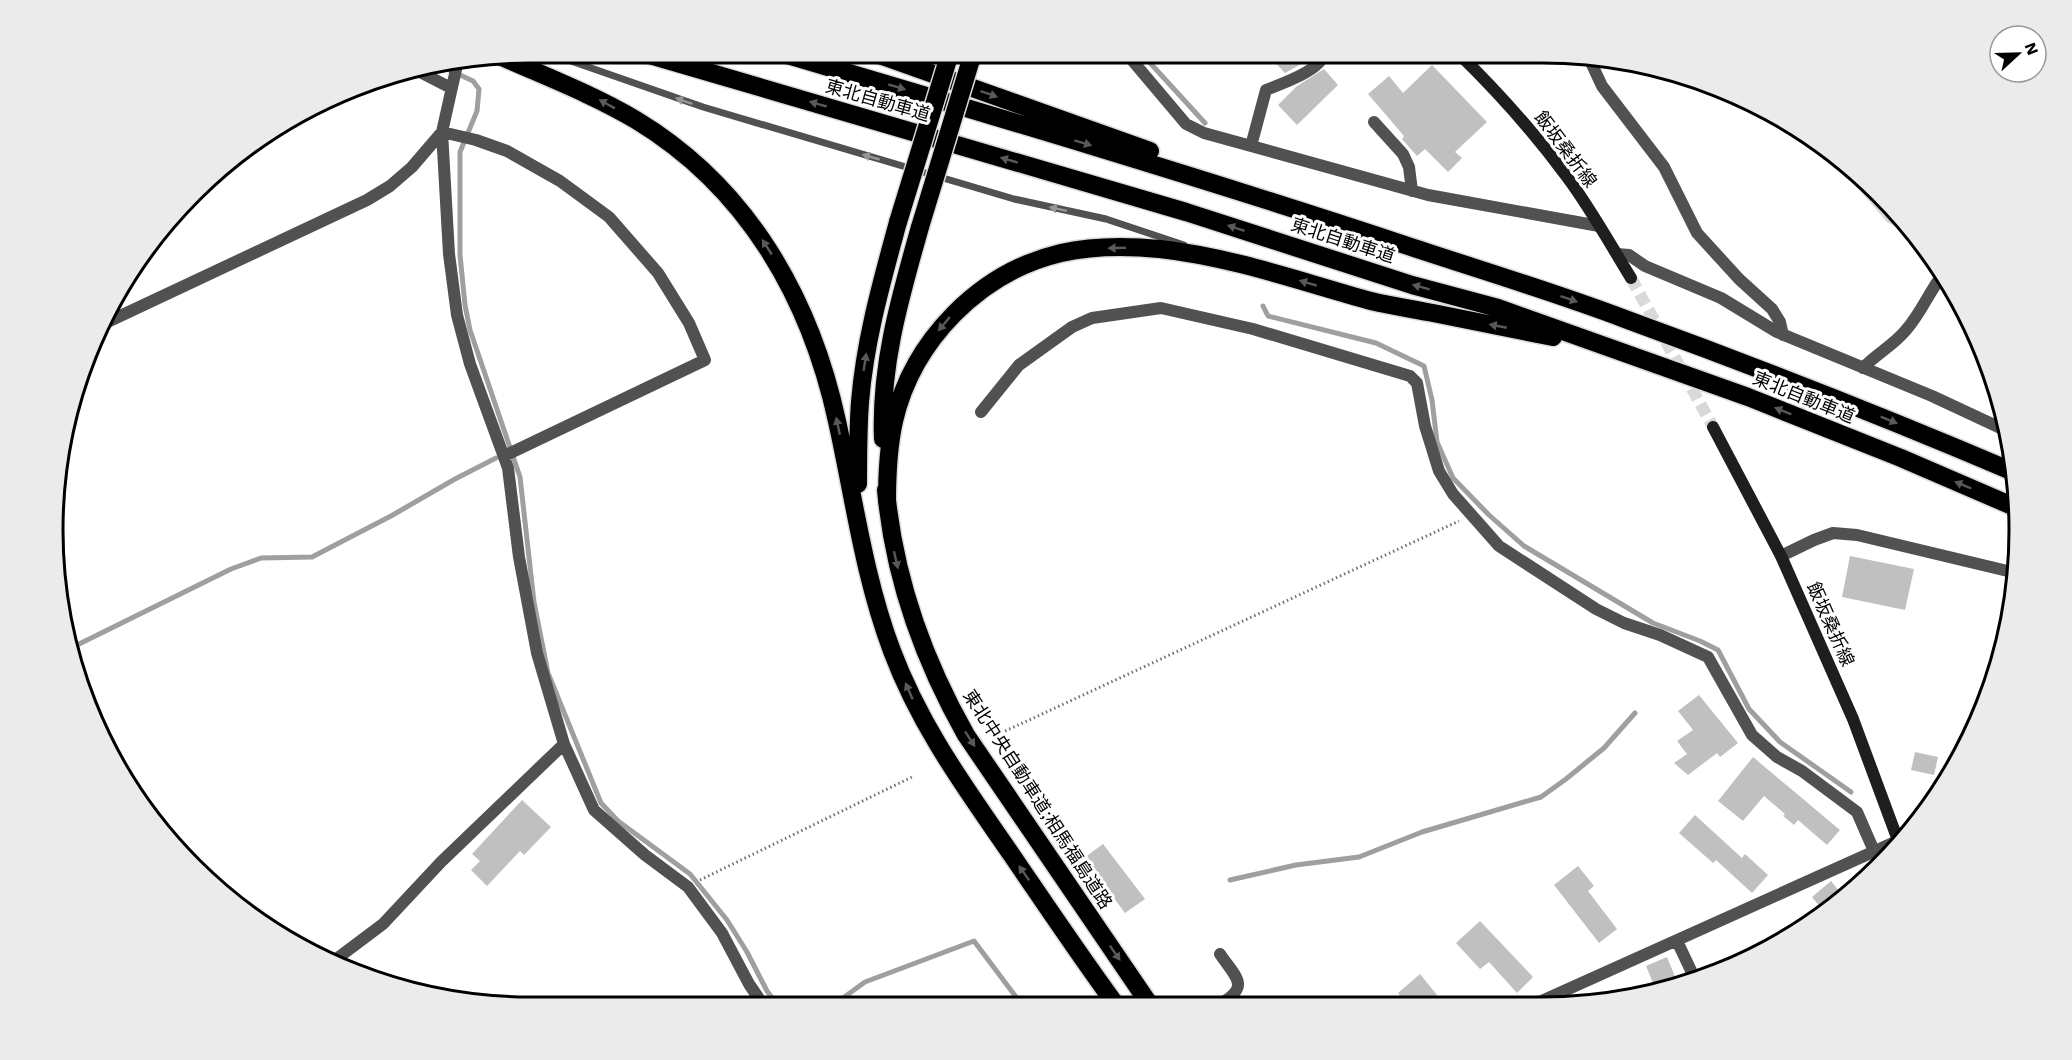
<svg xmlns="http://www.w3.org/2000/svg" width="2072" height="1060" font-family="'Work Sans','Noto Sans JP',sans-serif">
  <style>
    .green { fill: #d8d8d8 }
    .lines { fill: none; stroke-linecap: round; stroke-linejoin: round }
    .stream { stroke: #9f9f9f; stroke-width: 5 }
    .building { fill: #c0c0c0 }
    .secondary-tunnel { stroke: #d9d9d9; stroke-width: 12; stroke-dasharray: 12 6; stroke-linecap: butt }
    .highway-casing { stroke: #dbdbdb; stroke-width: 21 }
    .path { stroke: #737373; stroke-width: 3; stroke-dasharray: 1.5 3; stroke-linecap: butt }
    .lane { stroke: #515151; stroke-width: 7 }
    .street { stroke: #515151; stroke-width: 12 }
    .secondary { stroke: #1e1e1e; stroke-width: 12 }
    .highway { stroke: #000; stroke-width: 18 }
    .highway-bridge-casing { stroke: #dbdbdb; stroke-width: 21; stroke-linecap: butt }
    .highway-bridge { stroke: #000; stroke-width: 18 }
    .oneway { fill: #595959 }
    .oneway2 { fill: #979797 }
    .labels { text-anchor: middle; dominant-baseline: central; stroke-width: 6; stroke-linejoin: round; paint-order: stroke }
    .street-label { font-size: 18px; fill: #000; stroke: #fff }
    .rim { fill: none; stroke: #000; stroke-width: 3 }
  </style>
  <rect width="100%" height="100%" fill="#fff"/>
  <path class="green" d="M1830 149 1901 215 1918 238 1887 222 1830 156Z"/>
  <g class="lines">
    <path class="stream" d="M1141 53 1205 123
      M443 67 473 81 479 89 477 111 460 152V255L465 305 470 330 520 477 534 602 548 673 601 803 618 821 690 874 727 920 747 952 767 991 778 1006
      M1263 306 1268 316 1376 343 1424 366 1432 400 1437 442 1453 478 1489 515 1524 546 1653 623 1700 641 1718 650 1749 709 1780 742 1851 792
      M73 647 231 569 261 558 312 557 391 516 455 479 496 458
      M1915 814H1925
      M1230 880 1296 865 1359 857 1422 832 1541 797 1566 779 1604 748 1635 713
      M832 1006 865 982 974 941 1022 1005"/>
  </g>
  <path class="building" d="M1266 53H1308L1312 58 1285 73Z
    M1432 65 1487 122 1455 152 1462 158 1448 172 1425 149 1417 156 1402 139 1404 136 1368 94 1389 76 1403 93Z
    M1324 69 1338 85 1297 125 1278 105 1297 86Z
    M1850 556 1914 569 1905 610 1842 597Z
    M1699 695 1738 743 1720 757 1717 753 1688 775 1674 763 1687 754 1677 741 1693 730 1678 711Z
    M1915 752 1938 757 1934 775 1911 770Z
    M1753 757 1840 830 1827 845 1798 820 1794 825 1783 816 1785 814 1764 796 1743 821 1718 801Z
    M522 800 551 827 524 855 520 851 487 886 471 870 480 861 472 854Z
    M1695 815 1742 858 1745 854 1768 875 1752 893 1716 860 1713 863 1679 833Z
    M1103 844 1145 899 1125 913 1084 858Z
    M1578 866 1594 886 1588 891 1617 929 1599 943 1554 885Z
    M1831 881 1844 897 1825 913 1812 897Z
    M1480 921 1533 977 1517 993 1489 962 1480 969 1456 943Z
    M1667 957 1678 984 1656 990 1646 966Z
    M1420 974 1437 995 1427 1004H1407L1398 993Z"/>
  <g class="lines">
    <path class="secondary-tunnel" d="M1631 278 1713 427"/>
    <defs>
      <path id="highway" d="M643 53 1186 212 1412 285 1498 308 1748 397 1901 458 2017 508
        M781 53C991 115 1200 177 1408 246 1480 270 1554 292 1625 319 1757 367 1887 418 2016 473
        M874 53 1150 151
        M502 57C547 77 594 95 636 120 747 187 810 297 837 421 854 498 864 577 892 651 921 728 965 787 1011 854 1046 905 1080 956 1116 1005
        M883 439C880 365 900 298 920 227
        M858 484C858 457 858 429 860 402 865 340 882 281 898 222
        M886 490C894 578 923 659 966 735L1150 1005
        M887 502C887 475 888 448 894 421 913 340 980 272 1061 253 1092 246 1129 246 1160 249 1232 257 1302 282 1371 301 1392 306 1413 309 1433 313 1473 321 1513 329 1553 337"/>
    </defs>
    <use href="#highway" class="highway-casing"/>
    <path class="path" d="M1001 733 1459 521
      M700 880 912 777"/>
    <path class="lane" d="M548 53 703 107 1014 199 1106 219 1184 245"/>
    <path class="street" d="M1126 53 1186 124 1204 133 1428 195 1599 226
      M1588 56 1602 86 1664 167 1697 233 1739 279 1772 309 1780 322 1783 335
      M418 71 451 88
      M1374 122 1403 154 1409 167 1412 191
      M1251 146 1266 90C1283 83 1320 71 1325 53
      M1617 254 1629 255 1645 266 1721 298 1777 332 1932 396 2007 431
      M101 325 367 200 390 186 412 167 442 132 457 65
      M1863 368C1876 354 1894 345 1906 330 1921 313 1929 292 1943 274
      M981 412 1019 365 1072 327 1092 318 1161 308 1253 329 1410 376 1417 383 1425 426 1439 471 1453 494 1499 546 1596 609 1624 623 1660 635 1708 657 1752 735 1777 757 1802 771 1857 812 1874 851
      M504 456 705 360 689 323 658 273 609 217 560 181 507 151 476 140 442 132 449 254 457 315 470 364 508 468 519 557 537 653 564 744 594 810 645 855 688 887 722 933 749 984 764 1006
      M1781 556 1814 540 1833 533 1857 535 2016 573
      M158 820 162 825
      M1677 941 1695 979
      M331 963 383 924 441 862 564 744
      M1220 1004C1251 986 1236 978 1220 954
      M1535 1004 1904 838"/>
    <path class="secondary" d="M1458 53C1498 92 1534 132 1567 177 1591 209 1610 244 1631 278
      M1713 427 1781 556 1853 719 1899 843"/>
    <use href="#highway" class="highway"/>
    <defs>
      <path id="highway-bridge" d="M898 222 950 53
        M920 227 973 53"/>
    </defs>
    <use href="#highway-bridge" class="highway-bridge-casing"/>
    <use href="#highway-bridge" class="highway-bridge"/>
  </g>
  <defs><path id="oneway-solid" d="M-6-.8H1V-3.2L6.5 0L1 3.2V.8H-6Z" transform="scale(1.5)"/></defs>
  <g class="oneway">
    <use href="#oneway-solid" transform="translate(897 87) rotate(16)"/>
    <use href="#oneway-solid" transform="translate(989 94) rotate(19)"/>
    <use href="#oneway-solid" transform="translate(607 104) rotate(-151)"/>
    <use href="#oneway-solid" transform="translate(818 104) rotate(-164)"/>
    <use href="#oneway-solid" transform="translate(1083 143) rotate(17)"/>
    <use href="#oneway-solid" transform="translate(1009 160) rotate(-164)"/>
    <use href="#oneway-solid" transform="translate(1236 228) rotate(-162)"/>
    <use href="#oneway-solid" transform="translate(767 247) rotate(-123)"/>
    <use href="#oneway-solid" transform="translate(1117 248) rotate(178)"/>
    <use href="#oneway-solid" transform="translate(1308 283) rotate(-164)"/>
    <use href="#oneway-solid" transform="translate(1421 287) rotate(-165)"/>
    <use href="#oneway-solid" transform="translate(1569 299) rotate(19)"/>
    <use href="#oneway-solid" transform="translate(944 324) rotate(130)"/>
    <use href="#oneway-solid" transform="translate(1498 326) rotate(-169)"/>
    <use href="#oneway-solid" transform="translate(865 362) rotate(-81)"/>
    <use href="#oneway-solid" transform="translate(1783 411) rotate(-158)"/>
    <use href="#oneway-solid" transform="translate(1889 420) rotate(22)"/>
    <use href="#oneway-solid" transform="translate(838 426) rotate(-102)"/>
    <use href="#oneway-solid" transform="translate(1963 485) rotate(-157)"/>
    <use href="#oneway-solid" transform="translate(896 560) rotate(77)"/>
    <use href="#oneway-solid" transform="translate(909 691) rotate(-114)"/>
    <use href="#oneway-solid" transform="translate(970 739) rotate(57)"/>
    <use href="#oneway-solid" transform="translate(1024 873) rotate(-125)"/>
    <use href="#oneway-solid" transform="translate(1115 953) rotate(55)"/>
  </g>
  <g class="oneway2">
    <use href="#oneway-solid" transform="translate(684 101) rotate(-161)"/>
    <use href="#oneway-solid" transform="translate(871 157) rotate(-164)"/>
    <use href="#oneway-solid" transform="translate(1058 209) rotate(-168)"/>
  </g>
  <g class="labels">
    <g class="street-label">
      <text transform="translate(878 100) rotate(16)">東北自動車道</text>
      <text transform="translate(1566 149) rotate(53)">飯坂桑折線</text>
      <text transform="translate(1343 240) rotate(18)">東北自動車道</text>
      <text transform="translate(1804 397) rotate(22)">東北自動車道</text>
      <text transform="translate(1831 624) rotate(66)">飯坂桑折線</text>
      <text transform="translate(1038 799) rotate(57)">東北中央自動車道;相馬福島道路</text>
    </g>
  </g>
  <path d="M0 0H2072V1060H0ZM530 63H1542A467 467 0 0 1 2009 530V530A467 467 0 0 1 1542 997H530A467 467 0 0 1 63 530V530A467 467 0 0 1 530 63Z" fill="#ebebeb" fill-rule="evenodd"/>
  <path class="rim" d="M530 63H1542A467 467 0 0 1 2009 530V530A467 467 0 0 1 1542 997H530A467 467 0 0 1 63 530V530A467 467 0 0 1 530 63Z"/>
  <g transform="translate(2018 54) rotate(68)"><circle r="28" fill="#ffffff" stroke="#999999" stroke-width="1.5"/>
  <path d="M0-4.5L10 22L0 15L-10 22Z" fill="#000000"/>
  <text y="-9" font-size="16" font-weight="bold" text-anchor="middle" fill="#000000">N</text>
  </g>
</svg>
